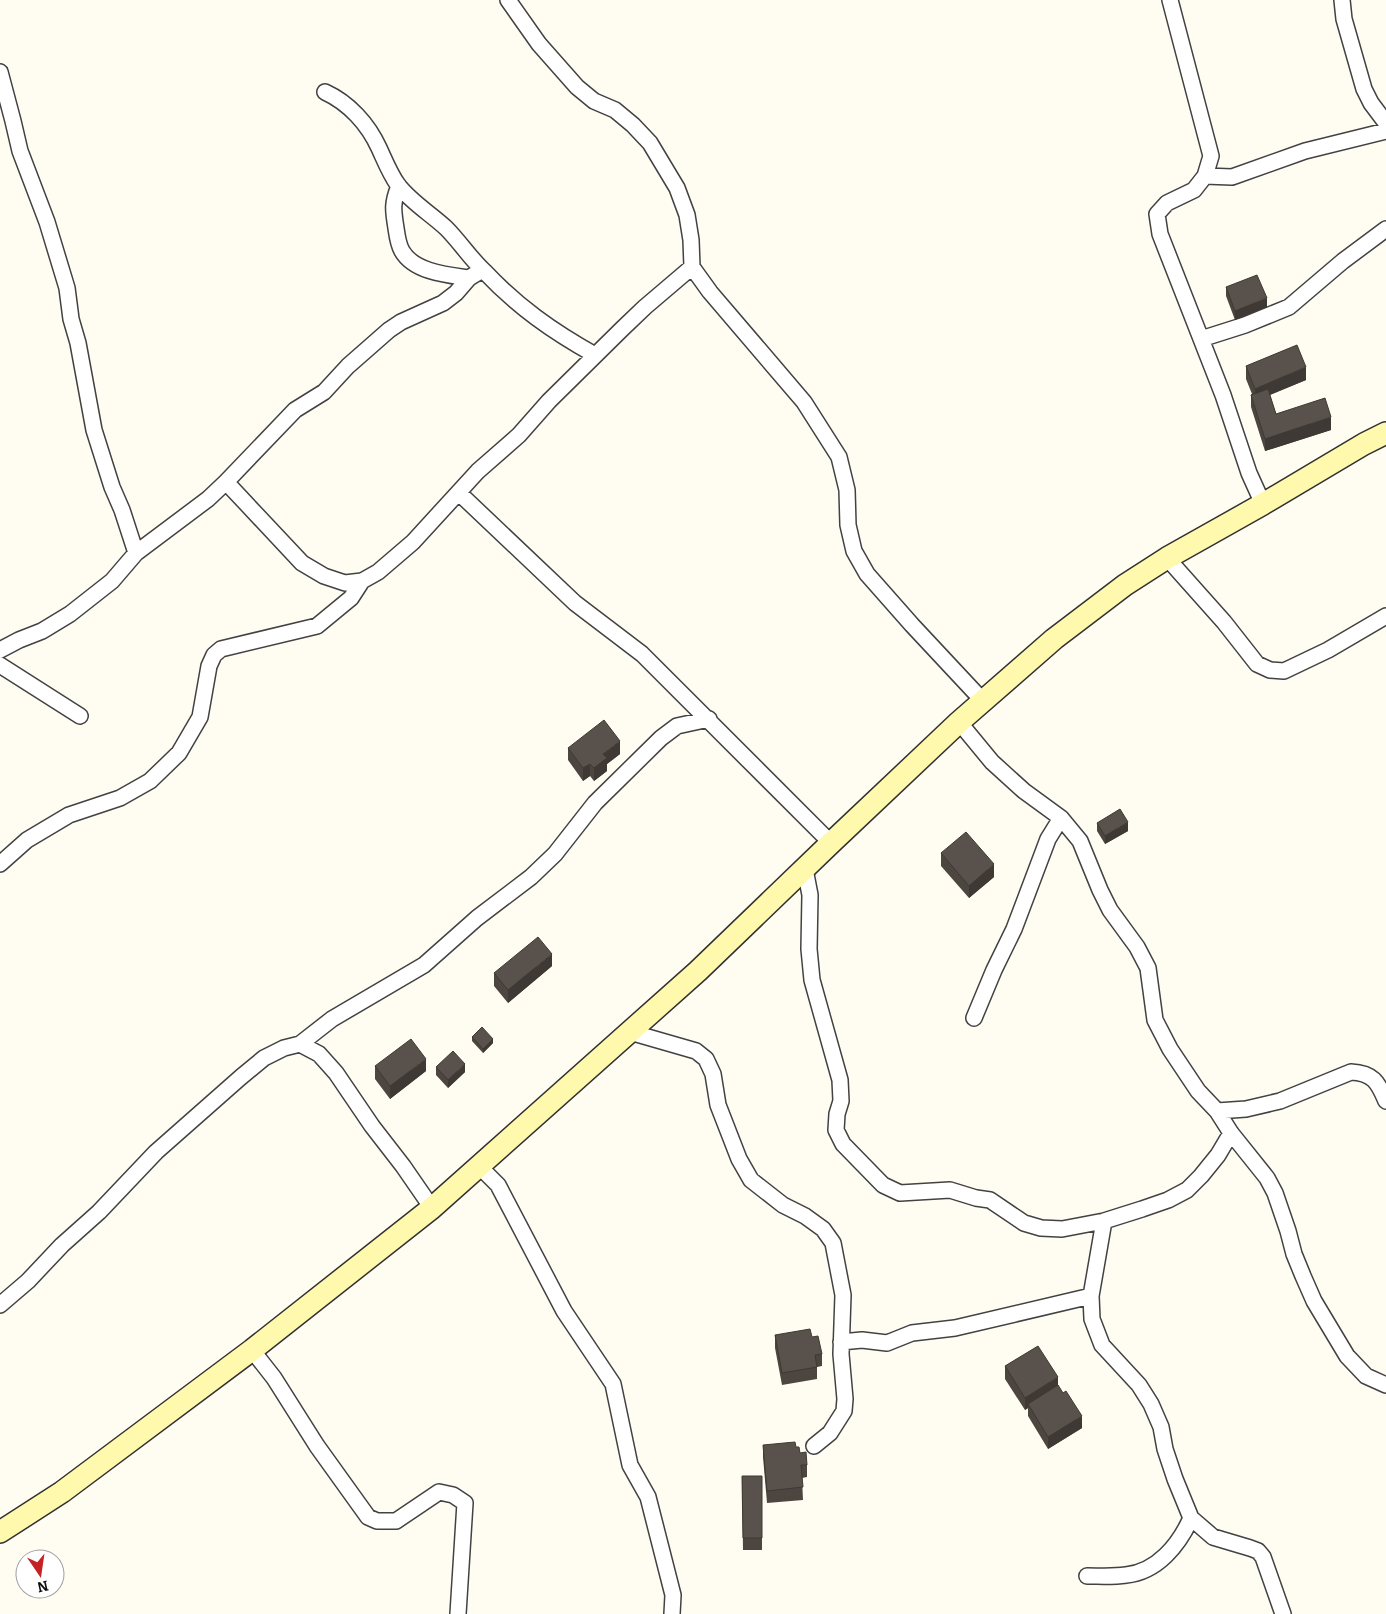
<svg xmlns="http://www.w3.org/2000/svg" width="1386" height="1614" font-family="Bitter,serif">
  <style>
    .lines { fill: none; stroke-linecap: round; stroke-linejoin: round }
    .street-casing { stroke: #424242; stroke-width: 18 }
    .secondary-casing { stroke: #313131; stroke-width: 24 }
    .street { stroke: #fff; stroke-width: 15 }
    .secondary { stroke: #fff9ad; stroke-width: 21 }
    .wall { fill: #4d4640 }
    .shaded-wall { fill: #3e3934 }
    .building { fill: #59514b; stroke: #3e3934 }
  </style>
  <rect width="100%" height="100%" fill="#fffdf2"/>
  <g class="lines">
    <defs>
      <path id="street" d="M508 0 539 44 577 87 594 101 615 110 633 125 650 143 677 188 687 215 691 240 692 267 710 292 804 402 839 457 847 490 848 525 854 551 867 574 912 625 983 701
        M1170 0 1211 156 1205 176 1194 190 1167 203 1157 214 1160 234 1223 395 1249 473 1263 504
        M1342 0 1344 19 1364 89 1371 103 1386 123
        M0 72 13 121 20 151 47 222 67 288 71 319 78 343 94 430 112 487 122 510 136 553
        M325 92C349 103 368 124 379 148 385 161 390 174 398 185 411 202 431 214 446 228 460 242 470 258 484 271 518 307 552 331 595 355
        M1205 176 1232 177 1305 151 1386 131
        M399 186C392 203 393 210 396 228 397 235 398 244 402 251 414 272 447 275 469 278
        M482 270 469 278 456 293 443 303 401 322 389 330 348 366 324 392 295 410 226 482 302 563 324 576 345 583 362 581 378 572 413 542 478 471 519 435 549 401 622 329 645 307 692 267
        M1201 339 1245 325 1289 307 1343 261 1386 229
        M459 493 575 603 642 654 831 843
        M1167 558 1224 622 1257 664 1270 670 1284 671 1328 650 1386 616
        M0 650 19 640 42 631 70 614 112 581 136 553 208 499 226 482
        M0 665 80 716
        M959 722 992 762 1024 791 1061 818 1080 841 1100 890 1110 910 1137 947 1148 968 1155 1020 1170 1049 1198 1091 1217 1111 1231 1133 1267 1178 1275 1193 1288 1231 1294 1254 1303 1276 1314 1301 1347 1356 1366 1376 1386 1385
        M0 864 27 840 69 815 120 798 150 781 179 753 200 717 209 666 214 655 221 649 317 626 351 598 362 581
        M805 869 810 895 809 949 812 980 840 1080 841 1101 837 1114 836 1130 843 1144 883 1185 900 1193 950 1190 976 1198 990 1200 1024 1223 1041 1228 1062 1229 1104 1221 1142 1209 1168 1200 1187 1190 1201 1176 1218 1155 1231 1133
        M974 1018 994 970 1014 929 1048 839 1061 818
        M630 1032 696 1051 706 1059 713 1074 718 1105 739 1159 751 1180 783 1205 805 1216 823 1229 833 1243 843 1295 841 1354 845 1399 844 1411 830 1433 814 1446
        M300 1044 319 1054 336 1073 372 1126 403 1166 432 1208
        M1217 1111 1246 1109 1280 1101 1351 1072C1373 1073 1378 1082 1386 1101
        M479 1166 498 1185 564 1311 613 1384 630 1465 648 1497 673 1595 672 1614
        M1104 1221 1091 1296 1092 1319 1102 1345 1139 1385 1151 1404 1161 1427 1165 1449 1175 1479 1191 1518 1213 1537 1250 1548 1258 1551 1263 1557 1283 1614
        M0 1305 28 1281 62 1245 99 1212 156 1152 241 1077 264 1058 284 1048 300 1044 332 1019 424 965 477 918 531 877 555 854 595 803 661 738 677 726 709 719
        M841 1342 862 1340 887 1343 912 1333 955 1328 1091 1296
        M252 1350 274 1378 317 1446 368 1517 377 1521H396L439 1492 453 1495 465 1503 458 1614
        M1087 1576C1100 1576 1113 1577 1126 1575 1157 1572 1179 1545 1191 1518"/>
      <path id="secondary" d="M0 1532 62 1492 252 1350 432 1208 698 971 831 843 959 722 1054 639 1125 585 1167 558 1263 504 1364 444 1386 433"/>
    </defs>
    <use href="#street" class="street-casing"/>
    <use href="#secondary" class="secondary-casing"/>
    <use href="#street" class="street"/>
    <use href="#secondary" class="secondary"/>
  </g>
  <path class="wall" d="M1226 287 1267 307 1235 320 1226 296Z
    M1246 366 1306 380 1270 395 1276 414 1331 430 1265 451 1251 407V395L1252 394 1246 379Z
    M568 748 620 754 607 764V771L594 781 590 776 583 781 568 760Z
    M1097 823 1128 831 1105 844 1097 831Z
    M941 853 994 877 969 898 941 866Z
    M552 966 508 1003 494 986V973Z
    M472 1037 493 1043 483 1053 472 1041Z
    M375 1066 426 1071 390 1099 375 1079Z
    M436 1067 465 1072 448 1088 436 1075Z
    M775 1335 812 1337 822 1354V1366L817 1367V1379L782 1385 775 1348Z
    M1005 1366 1058 1385 1082 1428 1048 1449 1028 1416V1408L1025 1410 1005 1379Z
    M763 1445 796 1447 800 1453 807 1465V1477L802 1478 803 1500 767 1503 763 1457Z
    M742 1476H762V1550H743Z"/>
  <path class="shaded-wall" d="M1267 298V307L1235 320V311Z
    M1306 367V380L1255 401V389Z
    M1331 417V430L1265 451V439Z
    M620 741V754L607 764V771L594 781V768L603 754Z
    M590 764V776L583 781V768Z
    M1128 822V831L1105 844V836Z
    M994 864V877L969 898V886Z
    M552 954V966L508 1003V990Z
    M493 1039V1043L483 1053V1049Z
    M426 1059V1071L390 1099V1086Z
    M465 1064V1072L448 1088V1080Z
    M1058 1377V1390L1028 1404V1408L1025 1410V1398Z
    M1082 1416V1428L1048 1449V1437Z"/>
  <path class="building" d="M1257 275 1267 298 1235 311 1226 287Z
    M1297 345 1306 367 1255 389 1246 366Z
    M1268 389 1276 414 1325 398 1331 417 1265 439 1251 395Z
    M604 720 620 741 603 754 607 758 594 768 590 764 583 768 568 748Z
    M1120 809 1128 822 1105 836 1097 823Z
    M966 832 994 864 969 886 941 853Z
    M538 937 552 954 508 990 494 973Z
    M482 1027 493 1039 483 1049 472 1037Z
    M411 1039 426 1059 390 1086 375 1066Z
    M453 1051 465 1064 448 1080 436 1067Z
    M810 1329 812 1337 818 1336 822 1354 815 1355 817 1367 782 1373 775 1335Z
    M1038 1346 1058 1377 1025 1398 1005 1366Z
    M1058 1385 1063 1393 1066 1391 1082 1416 1048 1437 1028 1404Z
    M795 1442 796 1447H799L800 1453 806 1452 807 1465H801L803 1487 767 1491 763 1445Z
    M742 1476H762V1538H743Z"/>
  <g transform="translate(40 1574) rotate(167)"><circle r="24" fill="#ffffff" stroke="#9f9f9f"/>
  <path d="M0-4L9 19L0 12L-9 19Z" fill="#c52224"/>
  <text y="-8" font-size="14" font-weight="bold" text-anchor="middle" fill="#0f0f0f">N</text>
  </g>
</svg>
